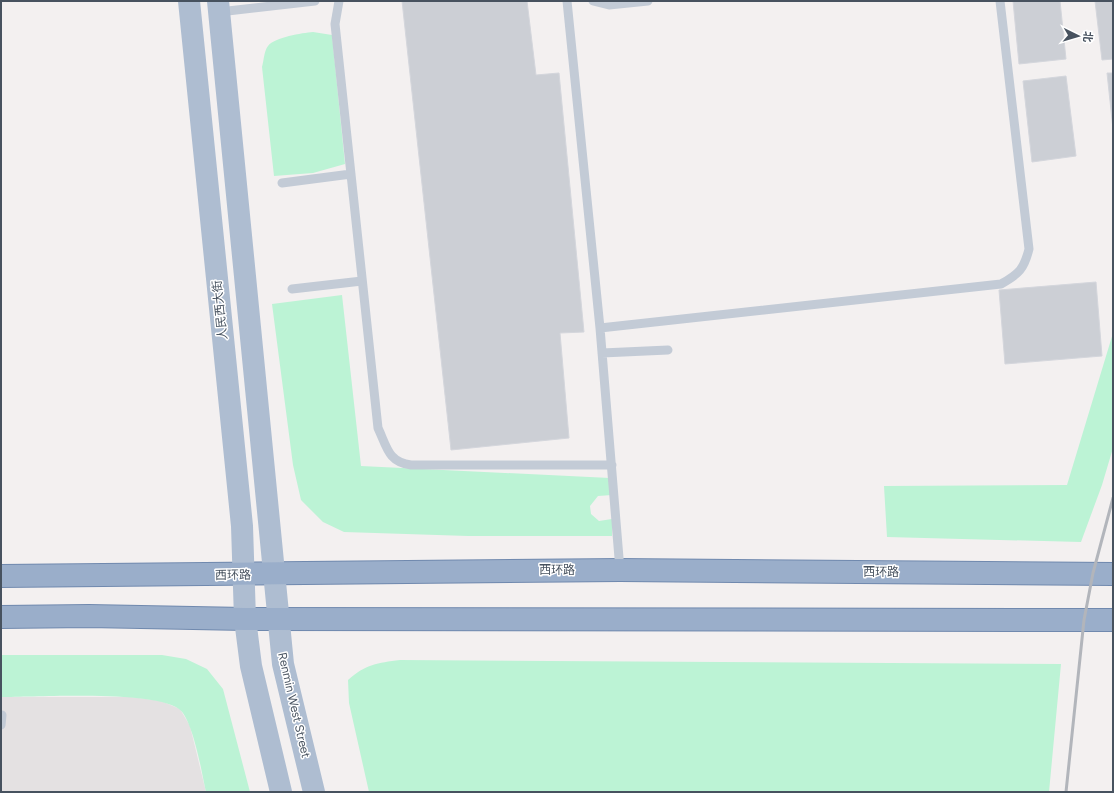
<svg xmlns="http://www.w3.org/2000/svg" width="1114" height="793" font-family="Figtree,'Noto Sans SC',sans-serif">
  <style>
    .education { fill: #e4e1e2 }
    .green { fill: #bcf3d5 }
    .building { fill: #cccfd5; stroke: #d4d6dc }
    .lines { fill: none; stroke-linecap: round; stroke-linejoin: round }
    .trunk-casing { stroke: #7089ae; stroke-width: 24 }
    .service { stroke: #c3cbd6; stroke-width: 9 }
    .primary { stroke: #aebdd1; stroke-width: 22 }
    .trunk { stroke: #9aaeca; stroke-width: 22 }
    .rail { stroke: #b2b5bb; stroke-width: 3 }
    .labels { text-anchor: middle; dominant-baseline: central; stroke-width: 3; stroke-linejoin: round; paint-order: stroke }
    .street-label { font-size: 12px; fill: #47525f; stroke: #fff }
  </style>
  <rect width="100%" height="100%" fill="#f3f0f0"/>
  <path class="education" d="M1 697H131L161 701 180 709 190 726 206 792H1Z"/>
  <path class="green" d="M313 32 332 35 345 164 313 173 274 176 262 67C264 60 264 51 268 46 275 37 302 33 313 32Z
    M342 295 361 466 610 478 612 495 598 496 590 506 591 514 599 521 612 519V536H468L344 532 323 522 301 500 293 465 272 304Z
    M1113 333V448L1102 485 1081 542 887 537 884 486 1067 485Z
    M1 655H162L186 659 207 669 223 689 250 792H206C202 774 193 719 179 709 153 690 37 697 1 697Z
    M400 660 1061 664 1049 792H369L349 703 348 680C366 664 377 663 400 660Z"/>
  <path class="building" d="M402 1H527L536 75 559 73 584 332 560 333 569 438 451 450Z
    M1013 1H1060L1066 59 1019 64Z
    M1095 1H1113V59L1102 60Z
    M1107 73H1113V129Z
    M1066 76 1076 156 1032 162 1023 81Z
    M1096 282 1102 356 1005 364 999 290Z"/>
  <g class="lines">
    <defs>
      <path id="trunk" d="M1 576 620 570 1113 574
        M1 617 89 616 245 619 1113 620"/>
    </defs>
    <use href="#trunk" class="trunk-casing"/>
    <path class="service" d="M339 1 335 24 378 428C387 447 388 462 411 465H612
      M567 1 600 328 620 570
      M593 1 609 5 648 1
      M219 12 315 1
      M282 183 351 174
      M292 289 362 281
      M600 328 1001 284C1019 274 1024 269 1029 249L1000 1
      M602 353 668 350
      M1 725 2 715"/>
    <path class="primary" d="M189 1 242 526 245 619 251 666 281 792
      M218 1 283 664 314 792"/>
    <use href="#trunk" class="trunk"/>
    <path class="rail" d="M1066 792 1084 620 1093 573 1113 498"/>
  </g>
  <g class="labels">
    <g class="street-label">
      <text transform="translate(220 310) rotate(-96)">人民西大街</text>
      <text x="557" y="570">西环路</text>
      <text x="881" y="572">西环路</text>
      <text transform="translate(233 575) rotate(-1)">西环路</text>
      <text transform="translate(294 705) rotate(77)">Renmin West Street</text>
    </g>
  </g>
  <rect width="1114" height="793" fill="none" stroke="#47525f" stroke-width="4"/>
  <g transform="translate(1078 36) rotate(95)" stroke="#ffffff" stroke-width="3" paint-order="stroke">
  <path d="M0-3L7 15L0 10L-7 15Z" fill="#47525f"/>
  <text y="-6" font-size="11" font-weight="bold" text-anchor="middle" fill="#47525f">北</text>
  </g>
</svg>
